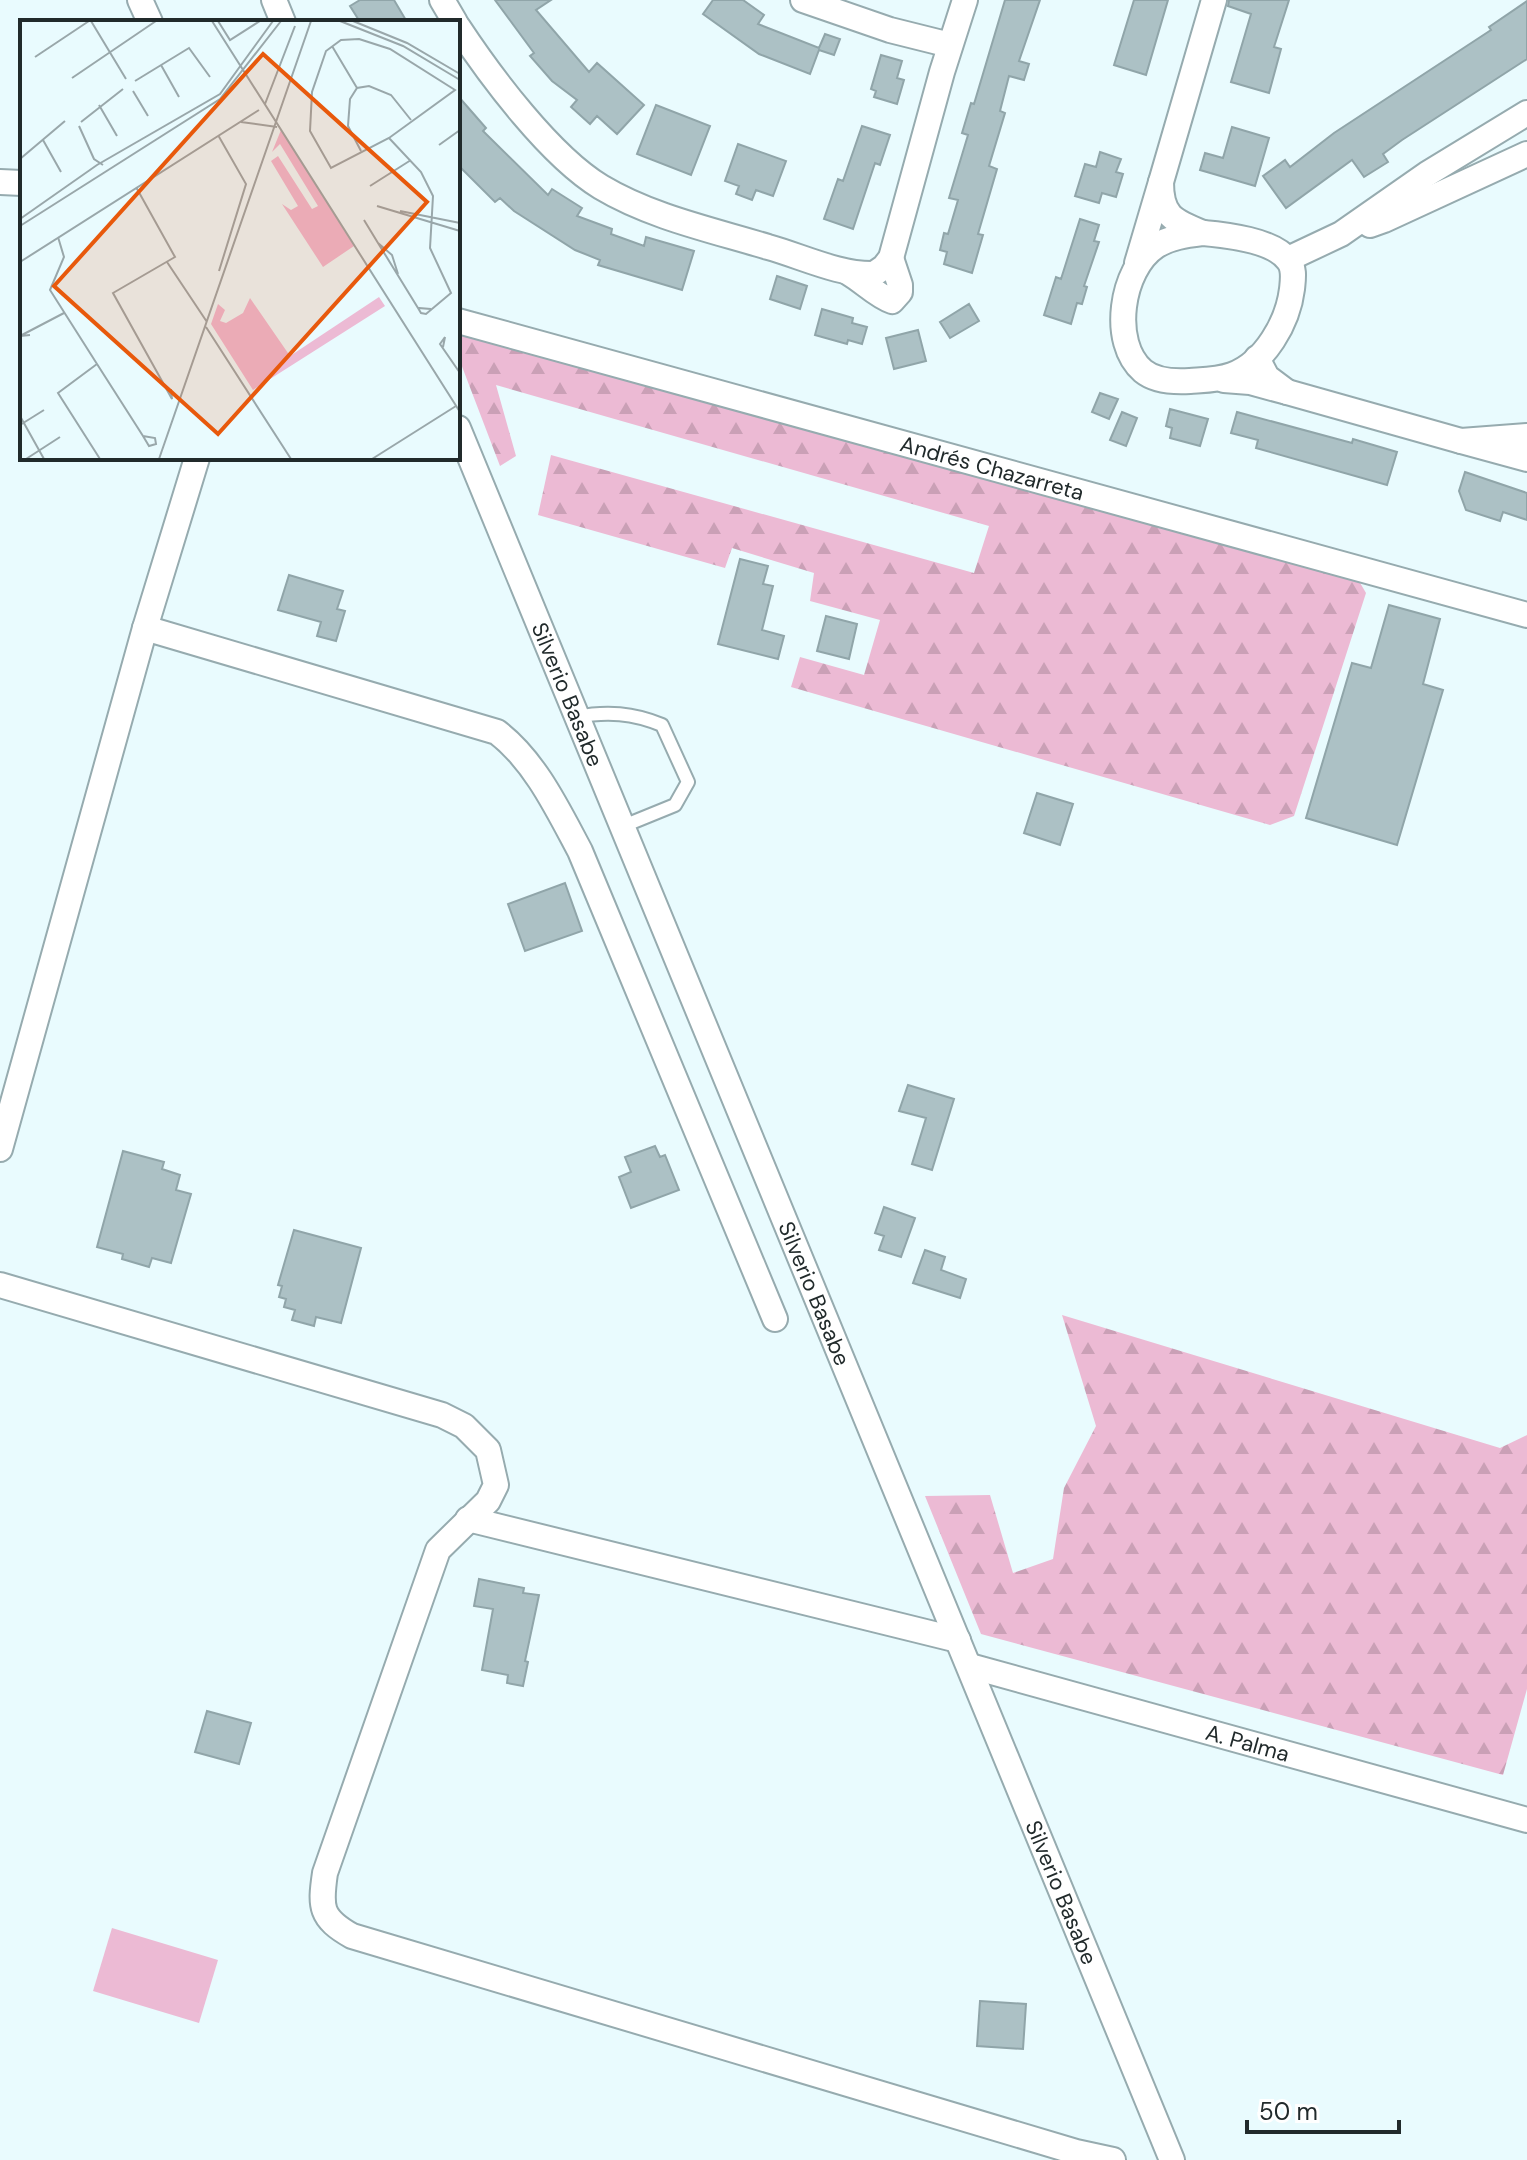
<svg xmlns="http://www.w3.org/2000/svg" width="1527" height="2160" font-family="'DM Sans',sans-serif">
  <style>
    .grass { fill: #ecbad4 }
    .forest { fill: url(#forest-firs) }
    .building { fill: #acc1c5; stroke: #90a5a9; stroke-width: 2 }
    .lines { fill: none; stroke-linecap: round; stroke-linejoin: round }
    .service-casing { stroke: #96abaf; stroke-width: 16 }
    .minor-casing { stroke: #96abaf; stroke-width: 28 }
    .service { stroke: #fff; stroke-width: 12 }
    .minor { stroke: #fff; stroke-width: 24 }
    .labels { text-anchor: middle; dominant-baseline: central; stroke-width: 7; stroke-linejoin: round; paint-order: stroke }
    .street-label { font-size: 22px; fill: #212a2b; stroke: #fff }
    .inset-road { fill: none; stroke: #99a7aa; stroke-width: 2 }
    .view { fill: #e8590c; fill-opacity: 0.15; stroke: #e8590c; stroke-width: 4 }
    .inset-edge { fill: none; stroke: #212a2b; stroke-width: 4 }
  </style>
  <defs>
    <pattern id="forest-firs" width="22" height="20" patternUnits="userSpaceOnUse" patternTransform="scale(2)"><rect width="22" height="20" fill="#ecbad4"/><path d="M5 1l3.5 6h-7zM16 11l3.5 6h-7z" fill="#caa0b6"/></pattern>
  </defs>
  <rect width="100%" height="100%" fill="#e9fbfe"/>
  <path class="grass" d="M112 1928 218 1960 199 2023 93 1991Z"/>
  <path class="forest" d="M458 317 1352 569 1366 593 1294 816 1270 825 791 687 800 657 864 675 880 620 810 601 814 573 732 548 725 568 538 515 551 455 974 573 989 526 496 385 516 456 500 466 458 356Z
    M1062 1315 1500 1448 1527 1435V1689L1503 1775 981 1634 925 1496 990 1495 1013 1573 1053 1559 1064 1488 1096 1426Z"/>
  <path class="building" d="M360 0H394L407 22H360L350 6Z
    M495 0H551L536 10 589 72 597 63 644 105 617 134 597 116 590 124 571 107 577 100 552 81 530 56 534 53Z
    M713 0H743L764 15 758 24 819 48 825 34 840 39 834 55 819 50 810 74 759 54 703 14Z
    M1005 0H1040L1019 61 1029 64 1024 80 1009 76 1000 111 1005 113 989 166 997 169 978 234 983 235 972 273 944 264 947 252 940 250 944 233 948 234 958 200 949 198 968 135 962 133 971 103 974 104Z
    M1134 0H1168L1146 75 1114 65Z
    M1229 0H1289L1274 47 1281 49 1269 93 1231 82 1251 14 1228 6Z
    M1527 1V59L1402 140 1383 154 1388 162 1364 177 1352 160 1286 208 1263 176 1285 160 1290 167 1334 133 1491 30 1489 27Z
    M881 55 902 61 897 78 904 80 897 104 874 97 876 91 871 89Z
    M458 96 486 128 483 131 548 195 552 189 582 208 577 216 612 229 611 234 644 246 646 237 694 251 682 290 598 265 600 260 575 250 514 211 500 198 495 202 458 165Z
    M656 105 710 126 691 175 637 154Z
    M862 126 890 135 880 165 875 163 853 229 824 219 838 179 843 181Z
    M1232 127 1269 138 1255 186 1200 170 1205 153 1223 158Z
    M738 144 786 161 773 196 756 190 752 200 736 194 739 186 725 181Z
    M1100 152 1121 159 1116 172 1123 174 1116 197 1102 193 1099 203 1075 196 1085 164 1096 167Z
    M1080 219 1099 225 1094 241 1099 242 1084 286 1087 287 1082 304 1077 303 1071 324 1044 315 1056 277 1061 279Z
    M777 276 807 286 800 309 770 299Z
    M969 304 979 321 950 338 940 322Z
    M822 309 853 318 852 323 867 327 862 344 848 340 847 344 815 335Z
    M918 330 926 361 894 369 886 338Z
    M1100 393 1118 399 1109 419 1092 412Z
    M1170 409 1208 419 1200 446 1170 438 1172 428 1166 426Z
    M1122 412 1137 418 1126 446 1110 440Z
    M1237 412 1352 443 1353 439 1397 452 1387 485 1256 448 1258 440 1231 433Z
    M1465 472 1527 493V520L1503 512 1500 521 1466 510 1459 491Z
    M740 559 768 566 763 584 773 586 762 630 784 636 778 659 718 644Z
    M289 575 343 591 337 609 345 611 336 641 317 636 321 622 278 610Z
    M1389 605 1440 619 1423 684 1443 690 1397 845 1306 818 1352 663 1371 668Z
    M826 616 857 624 849 659 817 651Z
    M1037 793 1073 804 1060 845 1024 833Z
    M565 883 582 931 525 951 508 904Z
    M908 1085 954 1099 932 1170 912 1164 926 1118 899 1111Z
    M655 1146 660 1157 665 1155 679 1190 631 1208 619 1177 631 1172 625 1157Z
    M123 1151 164 1162 162 1169 180 1175 176 1190 191 1194 171 1263 152 1258 149 1267 122 1259 123 1254 97 1247Z
    M884 1207 915 1218 901 1257 879 1250 884 1236 875 1233Z
    M294 1230 361 1248 341 1323 316 1317 314 1326 292 1320 295 1310 284 1307 286 1299 279 1297 282 1286 278 1285Z
    M925 1250 945 1257 941 1270 966 1279 960 1298 913 1283Z
    M479 1579 524 1588 523 1593 539 1595 525 1661 528 1662 523 1686 507 1683 508 1675 482 1670 493 1609 474 1606Z
    M207 1711 251 1723 239 1764 195 1752Z
    M980 2001 1026 2004 1023 2049 977 2046Z"/>
  <g class="lines">
    <defs>
      <path id="service" d="M576 717C607 711 633 713 662 725L688 782 675 805 621 827"/>
      <g id="minor">
        <path d="M140 0 150 22"/>
        <path d="M274 0 283 22"/>
        <path d="M442 0 455 22"/>
        <path d="M803 0 890 30 950 45"/>
        <path d="M458 27C491 77 550 156 601 187 651 217 712 230 768 247 801 256 839 275 874 274L884 267 891 258 942 72 965 0"/>
        <path d="M0 182 22 183"/>
        <path d="M1161 182 1214 0"/>
        <path d="M1370 225 1384 220 1527 154"/>
        <path d="M1203 233C1226 235 1273 240 1288 260 1295 268 1293 279 1292 289 1288 322 1265 363 1232 375 1218 380 1204 380 1190 381 1174 382 1155 381 1143 371 1110 343 1121 269 1156 246 1170 237 1187 235 1203 233Z"/>
        <path d="M1288 259 1341 234 1427 174 1527 113"/>
        <path d="M1137 263 1161 182C1161 216 1173 221 1203 233"/>
        <path d="M849 273C863 281 877 296 892 301L900 292V285L891 258"/>
        <path id="s1" d="M458 321 1527 615"/>
        <path d="M1224 380 1250 382 1287 392 1267 377 1257 358"/>
        <path d="M1287 392 1461 441"/>
        <path id="s2" d="M458 428 1172 2160"/>
        <path d="M1527 436 1461 441 1527 459"/>
        <path d="M145 628 497 732C535 761 558 810 580 851L775 1319"/>
        <path d="M0 1149 145 628 197 458"/>
        <path d="M0 1285 442 1415 464 1426 488 1450 496 1485 488 1501 438 1550 325 1873C320 1907 320 1918 352 1936L1076 2152 1113 2160"/>
        <path d="M468 1519 958 1640"/>
        <path id="s3" d="M970 1666 1527 1820"/>
      </g>
    </defs>
    <use href="#service" class="service-casing"/>
    <use href="#minor" class="minor-casing"/>
    <use href="#service" class="service"/>
    <use href="#minor" class="minor"/>
  </g>
  <g class="labels">
    <g class="street-label">
      <text stroke="none"><textPath href="#s1" startOffset="554">Andrés Chazarreta</textPath></text>
      <text stroke="none"><textPath href="#s2" startOffset="288">Silverio Basabe</textPath></text>
      <text stroke="none"><textPath href="#s2" startOffset="936">Silverio Basabe</textPath></text>
      <text stroke="none"><textPath href="#s3" startOffset="288">A. Palma</textPath></text>
      <text stroke="none"><textPath href="#s2" startOffset="1584">Silverio Basabe</textPath></text>
    </g>
  </g>
  <g transform="translate(20 20)">
    <rect width="440" height="440" fill="#e9fbfe"/>
    <path d="M261 110 334 226 303 247 262 184 271 190 278 186 251 141 258 136 292 189 298 186 260 124 252 132ZM359 277 365 286 233 370 191 304 198 284 205 290 200 301 206 303 223 293 230 278 270 336Z" fill="#ecbad4"/>
    <path class="inset-road" d="M71 1 106 59M192 1 440 392M198 1 210 20 240 1M320 1 383 26 440 60M333 1 387 23 440 54M339 19 370 29 435 70 369 118 311 148 290 111 292 72 306 31 321 20ZM312 26 337 68M15 37 69 1M141 45 159 77M52 58 136 1M115 61 169 28 190 57M113 71 128 96M245 84 275 6M79 85 97 116M61 102 103 69M221 102 257 107M59 106 74 139 83 145M198 115 226 164 199 251M369 118 401 152 413 176 410 228 431 273 406 294 401 293 398 288 411 289M23 120 41 152M419 125 440 110M341 131 328 106 330 79 337 68 349 66 371 75 391 100M0 139 45 101M350 166 391 140M116 167 155 237 93 273 152 379 151 369M357 186 440 211M380 191 440 203M0 199 77 145 200 74 253 1M344 200 358 223M0 206 200 79 261 1M38 217 44 237 30 270 77 344 123 416 129 426 136 424 135 418 123 416M0 242 239 90M147 242 187 302M378 254 372 235 358 223 398 288M186 307 271 439M10 315 0 316 44 293M423 327 425 317 420 324 440 353M77 344 38 373 80 439M0 396 24 439M0 405 24 390M6 439 40 417M139 439 291 1M352 439 436 386"/>
    <path class="view" d="M243 34 407 182 198 414 34 266Z"/>
    <rect width="440" height="440" class="inset-edge"/>
  </g>
  <path d="M1247 2120v12h152v-12" fill="none" stroke="#212a2b" stroke-width="4"/>
  <text x="1259" y="2120" font-size="24" fill="#212a2b" stroke="#ffffff" stroke-width="6" paint-order="stroke">50 m</text>
</svg>
